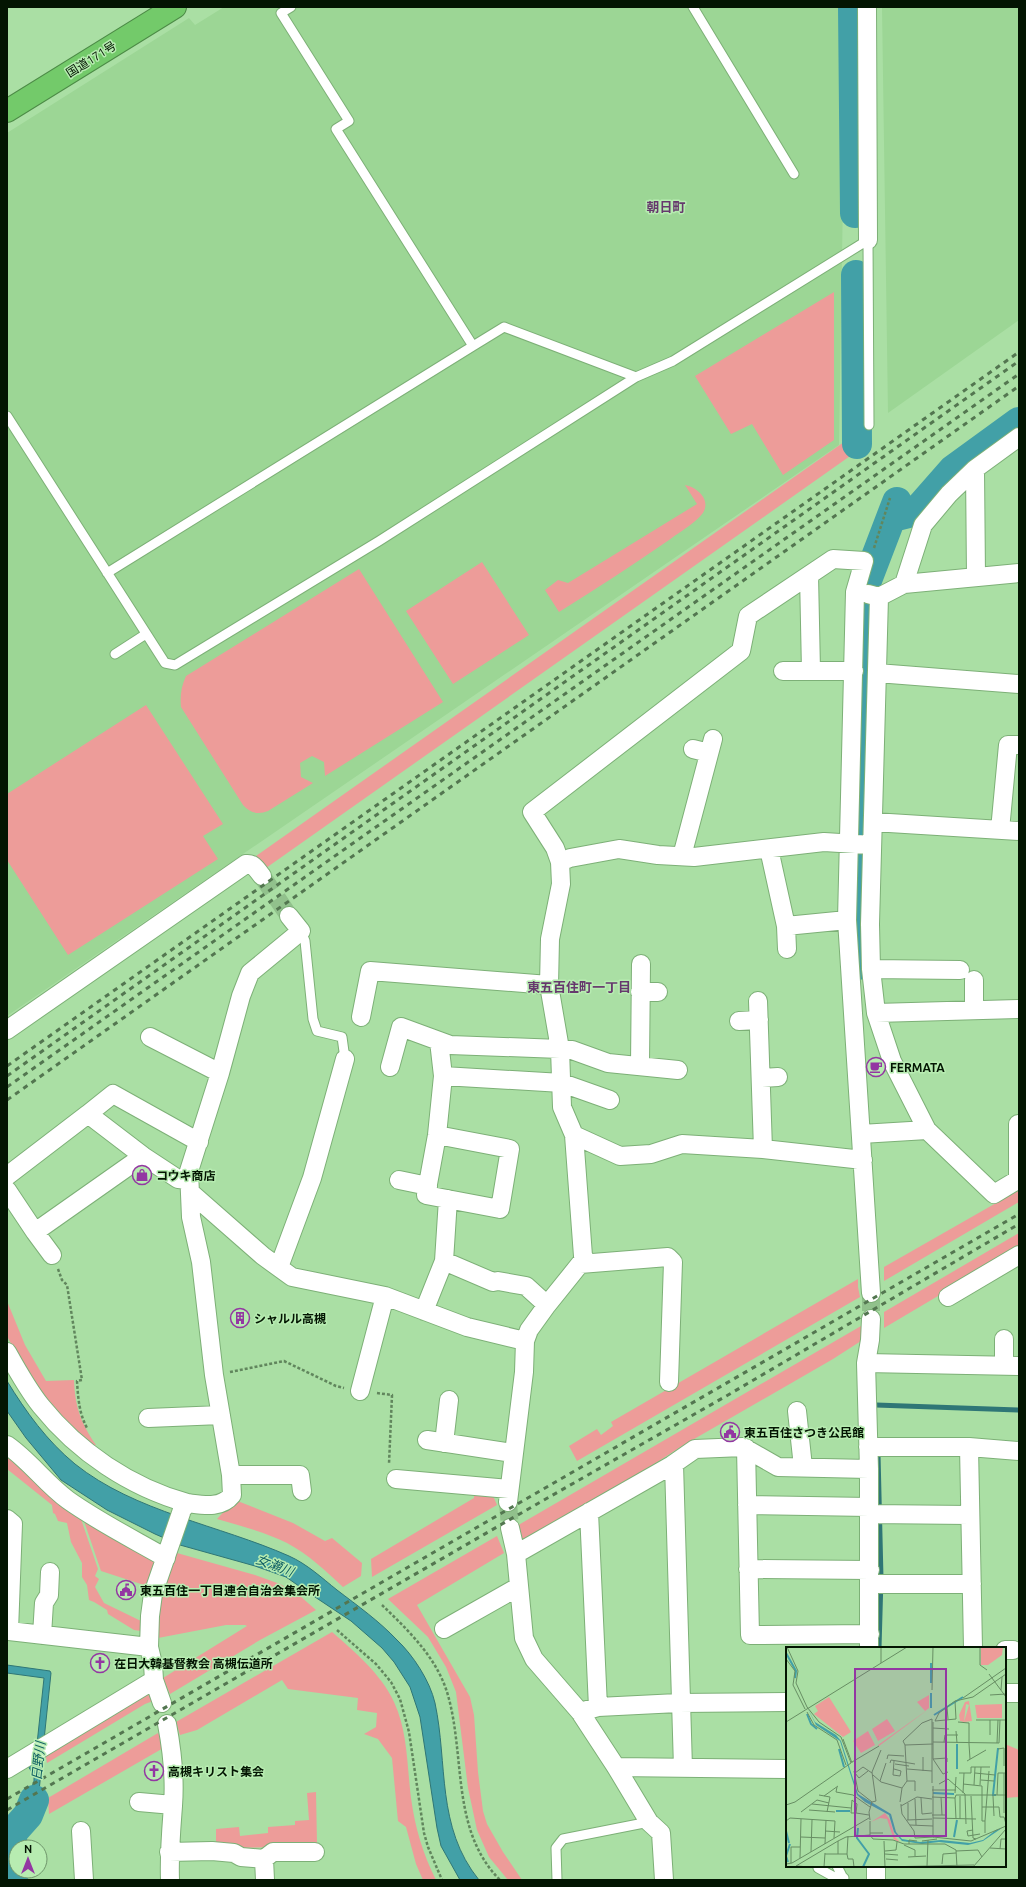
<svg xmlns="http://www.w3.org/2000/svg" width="1026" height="1887" font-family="Ubuntu,'Noto Sans JP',sans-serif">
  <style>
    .built { fill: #9cd695 }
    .green { fill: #ed9c99 }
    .water { fill: #42a0a7; stroke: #2f7676 }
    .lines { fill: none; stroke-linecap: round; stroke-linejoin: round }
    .stream { stroke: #2f7676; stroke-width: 5 }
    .river { stroke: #42a0a7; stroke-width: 30 }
    .street-tunnel { stroke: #91c18c; stroke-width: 18; stroke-dasharray: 18 9; stroke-linecap: butt }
    .lane-casing { stroke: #7db077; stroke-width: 11 }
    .street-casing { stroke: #7db077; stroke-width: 20 }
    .highway-casing { stroke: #4c8b46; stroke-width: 24 }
    .path { stroke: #61865d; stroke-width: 2.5; stroke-dasharray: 3 2; stroke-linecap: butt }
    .lane { stroke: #fff; stroke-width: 9 }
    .street { stroke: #fff; stroke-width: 18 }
    .highway { stroke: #73ca6a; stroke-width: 22 }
    .rail { stroke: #537650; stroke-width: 3; stroke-dasharray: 5 5; stroke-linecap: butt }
    .labels { text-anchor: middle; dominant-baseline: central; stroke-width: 3; stroke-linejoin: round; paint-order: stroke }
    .street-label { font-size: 12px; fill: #031502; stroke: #b7ecb1 }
    .poi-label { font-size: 12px; font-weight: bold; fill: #031502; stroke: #b7ecb1; text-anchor: start }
    .neighbourhood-label { font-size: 13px; font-weight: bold; fill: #66386d; stroke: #b7ecb1 }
    .water-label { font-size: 13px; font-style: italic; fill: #0d5d63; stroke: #b7ecb1 }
    .inset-river { fill: none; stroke: #42a0a7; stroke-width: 2 }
    .inset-road { fill: none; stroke: #678e63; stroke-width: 1 }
    .view { fill: #9337a2; fill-opacity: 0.15; stroke: #9337a2; stroke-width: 2 }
    .inset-edge { fill: none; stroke: #031502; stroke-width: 2 }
  </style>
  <rect width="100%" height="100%" fill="#aadfa4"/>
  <path class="built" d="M224 7H846L839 445 7 1016V133L189 18 195 25Z
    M882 7H1019V320L888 413Z"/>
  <path class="green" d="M834 292V440L783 475 752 424 731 434 695 376Z
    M844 442 853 454 266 868 256 856Z
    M685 485C696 487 710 498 704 511 699 521 678 533 669 540 633 565 596 589 559 612L545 590 558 580 568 583 697 504Z
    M482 562 529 635 453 684 406 611Z
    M359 569 443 702 325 776 324 762 312 756 300 763 301 777 313 783 268 811C258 815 250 813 243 805L181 707C180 696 181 687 186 676Z
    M146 705 223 824 203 836 218 859 68 955 7 860V794Z
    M1019 1190V1202L884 1281V1267Z
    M1019 1233V1248L884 1328V1312Z
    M858 1279V1287L860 1297 577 1461 569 1446 597 1429 601 1435 613 1426 611 1422Z
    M7 1301 25 1345 46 1381 74 1380C75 1407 81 1423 96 1445L91 1446 61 1418 42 1396 19 1359 7 1336Z
    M861 1326V1341L833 1359 682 1446 648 1468 523 1540 515 1527Z
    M7 1455 81 1519 98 1569 95 1576 99 1579 95 1587 104 1603 141 1621V1631L134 1630 108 1614 107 1610 94 1602 89 1600 87 1585 82 1577V1563L71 1542 67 1523 58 1521 55 1514 53 1513 52 1505 7 1469Z
    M474 1491H491L497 1505 372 1577 371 1559 474 1498Z
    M235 1500 293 1523 325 1541 332 1538 362 1563 361 1576 343 1587C326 1571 308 1554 287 1543 265 1532 241 1526 217 1519Z
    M84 1521 156 1558 147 1586 101 1571Z
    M497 1536 504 1553 417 1605 470 1697 474 1715 478 1772 483 1811 487 1824 503 1852 522 1880H508L489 1857 477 1830 468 1788 456 1692 446 1667 428 1637 388 1599Z
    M177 1553 255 1575 280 1584 300 1596 316 1610 260 1640 170 1694 163 1678 247 1626 245 1625H226L158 1638 159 1603Z
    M332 1632C355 1652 381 1674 394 1702 408 1732 407 1767 411 1798 415 1828 423 1854 436 1880H423L416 1864 406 1827 398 1821 392 1758 378 1739 364 1734 376 1727 377 1713 357 1710 358 1698 288 1689 282 1680 197 1730 180 1735 176 1722Z
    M147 1693 153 1701 145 1704 47 1763 45 1752Z
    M158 1733 165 1747 49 1814 48 1798Z
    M1005 1744 1019 1750V1797L1005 1798Z
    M316 1792 317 1844 308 1846 306 1843H296L295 1847 216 1848V1829L239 1827 240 1836 268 1833V1827L295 1825V1821L309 1820 307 1793Z"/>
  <path class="water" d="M7 1381C26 1412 47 1441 75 1464 135 1512 219 1525 289 1556 307 1564 322 1578 337 1590 358 1606 379 1621 397 1640 413 1655 430 1681 435 1703 448 1764 436 1827 479 1880H460L441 1846 437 1828 420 1717 410 1687 394 1662 382 1648 351 1621 306 1591 286 1577 255 1566 180 1545 155 1534 107 1510 61 1480 26 1438 7 1411Z
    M7 1665 50 1671 51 1673 44 1740 37 1744 44 1678 7 1673Z
    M43 1754 38 1800 33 1816 16 1833 8 1832 10 1828 20 1821 34 1781V1776L27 1764Z"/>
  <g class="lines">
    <path class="stream" d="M876 1405 1019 1410
      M878 1454 881 1578 879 1648"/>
    <path class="river" d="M853 7 855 213
      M856 275 857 444
      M893 517 917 511 953 470 1019 422
      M859 823 864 601 866 583 897 502
      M858 854 856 925 858 965
      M13 1880 12 1833 28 1815 34 1800"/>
    <path class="street-tunnel" d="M262 876 289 916
      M871 1293V1319
      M508 1502 510 1528"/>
    <defs>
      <path id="lane" d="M291 7 281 13 349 121 336 129 473 346 504 327 636 377
        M693 7 794 174
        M868 240 869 425
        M7 416 165 663 175 665 379 541 636 377 673 361 868 240
        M107 573 473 346
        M115 654 146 634
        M301 931 305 941 313 1019 317 1031 342 1037 345 1059
        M837 1866 844 1880
        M818 1868 836 1878H844
        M557 1880 556 1848 563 1839 649 1822"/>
      <path id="street" d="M867 7 868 240
        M975 469 976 576
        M809 575 811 671
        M904 584 923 525 949 494 975 469 1019 437
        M868 594 879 597 904 584 1019 573
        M879 597 870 924 871 969 876 1013 892 1061 927 1130 994 1194 1019 1179
        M783 671H854
        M877 673 1019 684
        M693 749 709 753
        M873 822 1019 831
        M1000 830 1008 745H1019
        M769 849 786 926 787 949
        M682 856 713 739
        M560 862 555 848 532 812 741 651 748 616 833 559 864 561 855 592 847 920 871 1293
        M786 926 847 920
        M871 969 960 970
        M640 992H658
        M758 1001 763 1149
        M974 1010V980
        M876 1013 1019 1009
        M361 1017 370 971 549 985
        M739 1021 759 1020
        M7 1030 246 864C254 863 257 870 262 876
        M150 1037 220 1073
        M640 1065 641 964
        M390 1067 401 1027 450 1045 560 1049 572 1050 608 1063 678 1070
        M443 1076 562 1083 610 1100
        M761 1078 778 1077
        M88 1114 113 1094 199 1142
        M861 1134 927 1130
        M437 1135 510 1149 500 1209 426 1195 437 1135 443 1076 439 1041
        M574 1135 620 1156 651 1154 682 1144 763 1149 863 1160
        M7 1176 88 1114 143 1156 178 1179 189 1180
        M1018 1179V1124
        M399 1180 428 1186
        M7 1190 35 1232 143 1156
        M190 1192 263 1256 292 1277 385 1296 467 1327 525 1341
        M35 1232 52 1255
        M444 1261 493 1282 498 1281 526 1286 547 1305
        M587 1262 583 1256 574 1135 562 1107 560 1049 549 985 550 939 561 884 560 862 570 858 619 849 658 855 694 857 824 842 872 845
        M279 1267 312 1178 345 1059
        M948 1297 1019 1255
        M424 1311 444 1261 448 1199
        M1004 1339V1365
        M7 1352C17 1370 28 1390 41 1406 78 1452 130 1487 187 1503L182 1510 153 1594 150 1616 149 1647 153 1664 154 1680 162 1703
        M866 1363 1019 1366
        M360 1391 385 1296
        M797 1411 803 1467
        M148 1418 221 1415
        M427 1440 512 1453
        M444 1443 449 1400
        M7 1445C30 1461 46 1484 68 1500 99 1522 133 1539 166 1558
        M868 1447H969L1019 1451
        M969 1447 973 1648
        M746 1448 750 1635 870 1634
        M674 1464 683 1768
        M231 1475H300L302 1491
        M396 1479 509 1489
        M508 1502 524 1372 525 1341 529 1330 547 1305 580 1264 668 1257 673 1262 669 1382
        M187 1503C203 1505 221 1509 232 1495L231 1475 214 1375 201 1262 191 1217 189 1171 220 1073 241 996 250 973 301 931 289 916
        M747 1505 869 1507
        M589 1512 598 1707
        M869 1514 970 1515
        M7 1519 13 1524 9 1631H7
        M510 1528 516 1554 672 1465 695 1449 743 1447 778 1467 869 1469
        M516 1554 524 1638 534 1659 580 1712 616 1767 649 1822 661 1833 664 1880
        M748 1569 870 1570
        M870 1584H972
        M444 1629 518 1587
        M9 1631 149 1647
        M42 1635 44 1603 49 1595 50 1572
        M869 1648V1469L866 1363 870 1340 871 1319
        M1005 1650H1013
        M1005 1693H1019
        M580 1712 598 1707 678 1703 787 1702
        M167 1724C172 1750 175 1779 173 1806 171 1832 169 1854 170 1880
        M616 1767 787 1769
        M7 1769 154 1680
        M139 1802 173 1805
        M81 1831 84 1880
        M169 1852 212 1851 234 1853 241 1857 264 1859 273 1852H315
        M264 1859 265 1880
        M876 1880V1866"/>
      <path id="highway" d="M7 111 175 7"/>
    </defs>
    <use href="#lane" class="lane-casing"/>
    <use href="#street" class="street-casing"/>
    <use href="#highway" class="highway-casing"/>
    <path class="path" d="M874 548 890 498
      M58 1269 62 1280 67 1285 82 1380 77 1381C78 1397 79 1413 87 1428
      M230 1372 284 1361 336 1386 344 1388
      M377 1393 392 1395 389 1464
      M382 1605C408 1630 436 1657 447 1692 466 1754 450 1830 500 1880
      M337 1630 376 1664 391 1682 400 1699 409 1732 424 1833 428 1847 442 1880"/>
    <use href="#lane" class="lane"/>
    <use href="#street" class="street"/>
    <use href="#highway" class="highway"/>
    <path class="rail" d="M7 1066 1019 352
      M7 1076 1019 361
      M7 1087 1019 374
      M7 1100 1019 386
      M7 1799 1019 1214
      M7 1810 502 1524 728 1395 1019 1224"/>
  </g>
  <defs>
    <symbol id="cafe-ring" viewBox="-11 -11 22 22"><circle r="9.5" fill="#b7ecb1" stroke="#9337a2" stroke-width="1.5"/><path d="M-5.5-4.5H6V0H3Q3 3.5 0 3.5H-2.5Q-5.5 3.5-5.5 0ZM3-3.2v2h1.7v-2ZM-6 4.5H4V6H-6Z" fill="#9337a2"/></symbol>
    <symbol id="shop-ring" viewBox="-11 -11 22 22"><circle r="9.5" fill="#b7ecb1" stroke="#9337a2" stroke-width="1.5"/><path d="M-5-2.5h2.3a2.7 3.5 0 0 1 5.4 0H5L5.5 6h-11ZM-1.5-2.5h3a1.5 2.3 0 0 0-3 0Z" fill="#9337a2"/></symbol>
    <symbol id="building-ring" viewBox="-11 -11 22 22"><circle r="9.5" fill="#b7ecb1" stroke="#9337a2" stroke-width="1.5"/><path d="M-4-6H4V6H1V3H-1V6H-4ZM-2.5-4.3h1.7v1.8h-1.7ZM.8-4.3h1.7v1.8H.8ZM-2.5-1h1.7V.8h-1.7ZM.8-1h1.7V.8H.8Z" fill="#9337a2"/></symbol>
    <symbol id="civic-ring" viewBox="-11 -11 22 22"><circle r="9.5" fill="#b7ecb1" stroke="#9337a2" stroke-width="1.5"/><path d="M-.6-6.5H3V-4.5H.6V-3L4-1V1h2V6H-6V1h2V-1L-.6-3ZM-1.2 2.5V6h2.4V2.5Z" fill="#9337a2"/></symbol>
    <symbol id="church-ring" viewBox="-11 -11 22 22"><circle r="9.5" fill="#b7ecb1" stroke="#9337a2" stroke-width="1.5"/><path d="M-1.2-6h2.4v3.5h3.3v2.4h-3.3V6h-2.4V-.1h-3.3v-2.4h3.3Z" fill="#9337a2"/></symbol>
  </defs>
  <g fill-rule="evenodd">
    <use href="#cafe-ring" x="865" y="1056" width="22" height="22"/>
    <use href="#shop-ring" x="131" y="1164" width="22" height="22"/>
    <use href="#building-ring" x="229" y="1307" width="22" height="22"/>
    <use href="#civic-ring" x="719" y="1421" width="22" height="22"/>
    <use href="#civic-ring" x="115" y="1579" width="22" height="22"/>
    <use href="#church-ring" x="89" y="1652" width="22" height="22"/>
    <use href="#church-ring" x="143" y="1760" width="22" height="22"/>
  </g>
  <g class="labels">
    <g class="street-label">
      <text transform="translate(91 59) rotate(-32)">国道171号</text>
    </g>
    <g class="poi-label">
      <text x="890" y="1067">FERMATA</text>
      <text x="156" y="1175">コウキ商店</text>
      <text x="254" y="1318">シャルル高槻</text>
      <text x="744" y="1432">東五百住さつき公民館</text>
      <text x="140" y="1590">東五百住一丁目連合自治会集会所</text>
      <text x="114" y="1663">在日大韓基督教会 高槻伝道所</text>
      <text x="168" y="1771">高槻キリスト集会</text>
    </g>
    <g class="neighbourhood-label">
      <text x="666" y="207">朝日町</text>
      <text x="579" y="987">東五百住町一丁目</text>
    </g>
    <g class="water-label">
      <text transform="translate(275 1565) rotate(21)">女瀬川</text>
      <text transform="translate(38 1761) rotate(-84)">日野川</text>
    </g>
  </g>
  <g transform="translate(786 1647)">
    <rect width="220" height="220" fill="#aadfa4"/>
    <path d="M195 0H217L216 8 202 18H195ZM143 48V61L139 64 131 55ZM43 50 65 85 57 90 28 67 32 64 29 59ZM183 54 186 74 178 75 183 58 180 57 178 75 174 74 173 68 179 55ZM216 57V71H191L189 58ZM144 61 93 99 92 98ZM101 72 109 84 92 94 86 82ZM82 84 89 98 75 106 67 94ZM99 166 104 173 109 190 114 195 108 193 101 172 94 171 85 175Z" fill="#ed9c99"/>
    <path d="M21 60 29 75 50 88 55 94 72 147 105 167 110 185 116 192 134 195 155 193 184 196 197 193 210 183 216 181 197 194 182 198 153 195 136 197 116 194 108 185 103 168 79 155 71 148 54 94 30 78Z" fill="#42a0a7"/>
    <path class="inset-river" d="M0 6 10 24 9 31M145 16V36M145 46V61M21 67 25 77 31 82M148 68 177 50M53 102 58 120M171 122V97M147 146 168 147M210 148H207L212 101M50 164H64M72 181 71 191 83 207 77 220M0 184 3 196M168 190 171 173M2 215 0 209 4 197"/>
    <path class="inset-road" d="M194 0V18L201 23M0 12 9 24 7 38 19 62M95 16V0M203 27 220 50M146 43 147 0M215 43 216 30M204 48 220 47M177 51 220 21M161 60 162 72M21 65 28 78 51 93 60 118M190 73H220M149 74 153 66 169 54 187 50 220 27M149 74 170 72 169 54M0 75 121 0M147 75V112L157 127 162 125M172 75 183 76V97M147 81 163 82M170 84 171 96M204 88V73M57 92 66 116M147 95 213 96 214 73M158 95 159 88H172M211 96 212 73M183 97 184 112M119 98 117 94 136 76 146 72V136M212 102 218 101V119M137 110V124M101 112 102 108 118 109M147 112 161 111V115M181 114 200 103M66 115 93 99M104 116 105 113 129 117M109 117 123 119M108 122 115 124 114 129 107 128 108 114M121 122 146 124M68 124 72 144 86 155 83 165 84 173M69 126 77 120 86 126M69 126 73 131 82 124M173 126H185V120H204M189 126 209 128M87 128 95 135 116 141M195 133 208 134M94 134 100 116M121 134 119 98 147 97M153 137 162 132 179 147 180 177M177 137 196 139V174H199V186M188 138 189 120M194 138 195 120M147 139V190M51 140 50 145 67 148 84 160M146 143H170M169 146 170 130M177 146 178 126M33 148 44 150 41 165M211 148 212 126H220M218 148V126M218 148V166M38 149 52 139M174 149V172M185 149 187 191 190 192M207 149 208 169M146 150 169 151 170 172M155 150 156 168M135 151 136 167 146 166M169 151 170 148H220M129 152 130 178M66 153 71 157 70 166H65ZM86 155 90 154 86 125 95 103M114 155 116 141 121 134H129V144M122 156V173M26 157 65 161M115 157V159L131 150 146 152M0 158 9 155 65 116 55 90 33 75 21 60 10 36 12 24 1 0M115 159 116 167 128 184 129 191 148 190M196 160H213L214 170H218L220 177M23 163 49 165M15 165 31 153 43 156M70 166 83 168M146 168H159M147 171 190 172M121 173 146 172M0 174 4 171 49 174 48 191M84 174V188M199 174 203 124M124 178 147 179M187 183 181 184 182 189 194 187M39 184 54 185M84 186H97M15 190 39 191M147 190 185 194 220 179M52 194 60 190 84 188 87 192 107 193 118 197H159L170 203 171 220M98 194 99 220M136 194 151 192M39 197 40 173M123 197V193L131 194M118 198 129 203V209M204 201 220 202M214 202 215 192H220M99 204 110 203 111 195M170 204 192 203 196 210M25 205 26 173M39 207H61L62 212H67L68 220M61 207 62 189M99 207 112 208M122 210 140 209M14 211 15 172M100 212 112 213M5 216V200H14M0 217 6 216 83 171M156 217 157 207 170 206M10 219 52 194V207M11 219 23 220M141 219 188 218M38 220 39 206M97 220 141 219 142 193M187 220 220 182"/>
    <path class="view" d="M69 22H160V189H69Z"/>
    <rect width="220" height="220" class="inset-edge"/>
  </g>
  <rect width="1026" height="1887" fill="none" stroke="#031502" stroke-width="16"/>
  <g transform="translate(28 1859)"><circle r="19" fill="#b7ecb1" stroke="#6f966b"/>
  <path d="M0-3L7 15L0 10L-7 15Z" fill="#9337a2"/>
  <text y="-6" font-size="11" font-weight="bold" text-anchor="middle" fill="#031502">N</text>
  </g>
</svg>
